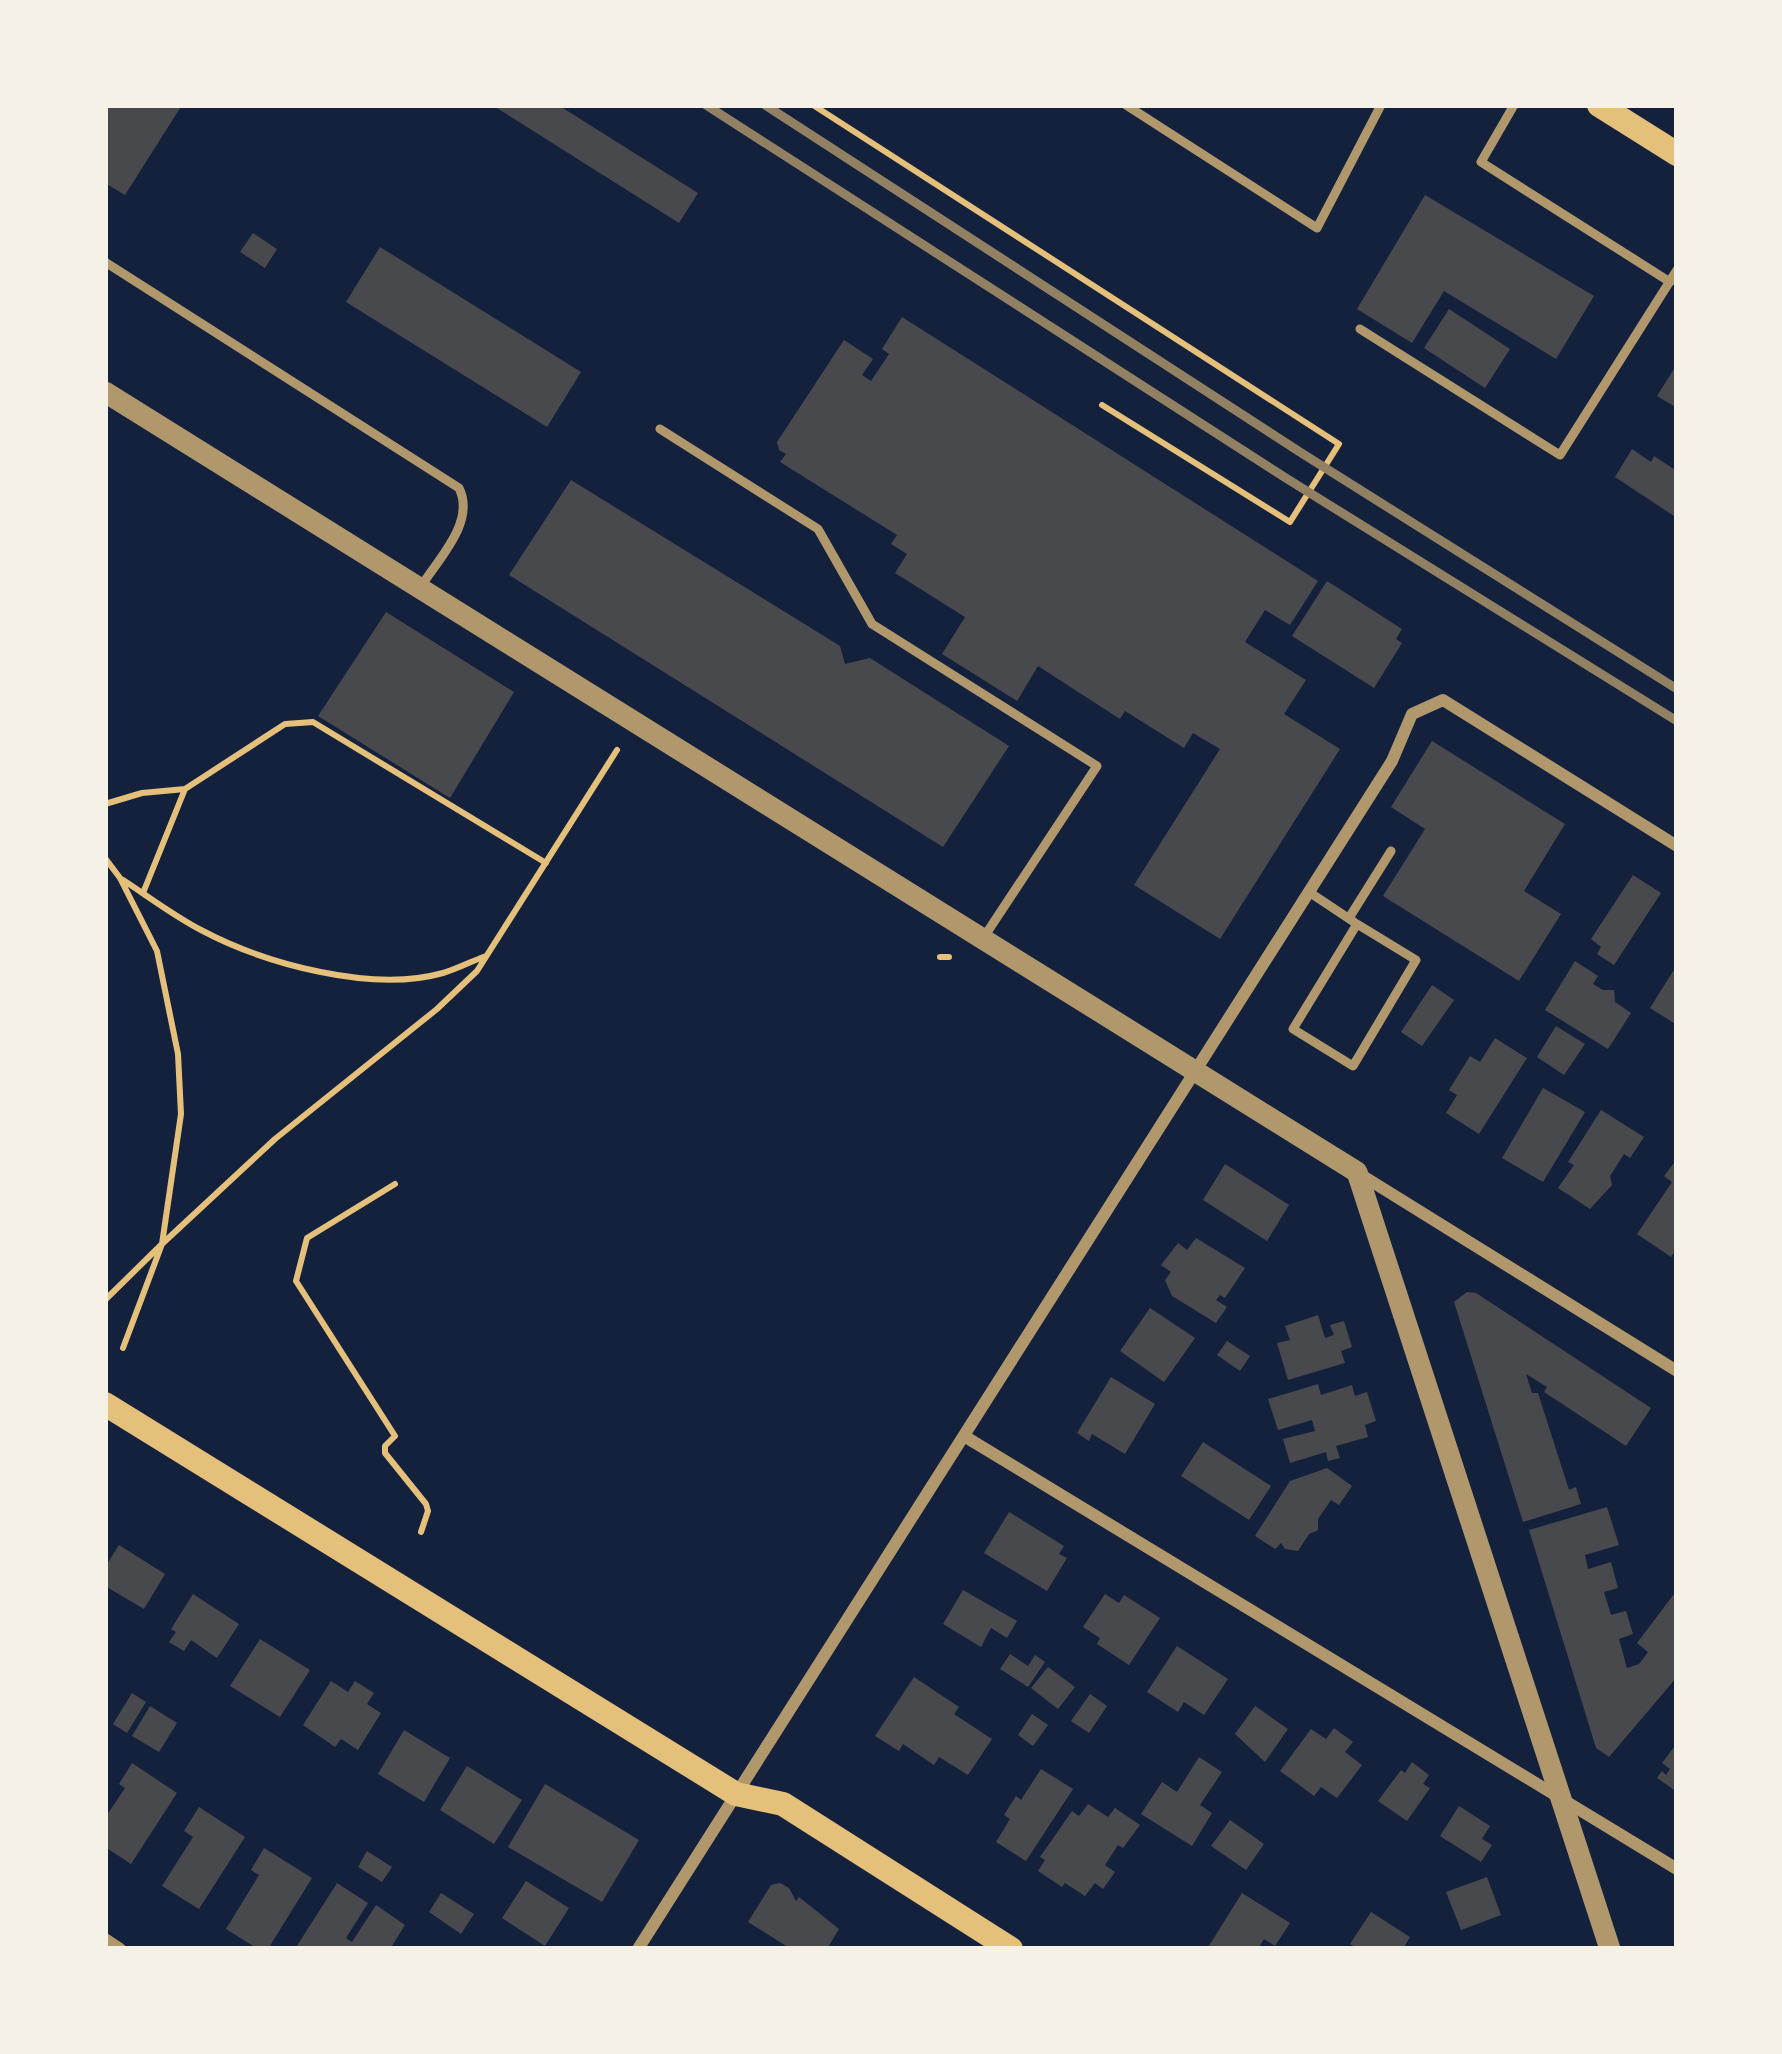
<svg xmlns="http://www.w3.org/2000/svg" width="1782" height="2054" font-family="'Roboto Condensed',sans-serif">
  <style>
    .building { fill: #48494c }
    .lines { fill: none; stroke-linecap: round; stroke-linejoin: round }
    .path { stroke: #e5c07b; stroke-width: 6 }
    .service { stroke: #b1986c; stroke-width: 9 }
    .minor { stroke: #b1986c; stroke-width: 12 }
    .tertiary { stroke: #b1986c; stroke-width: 21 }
    .secondary { stroke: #e5c07b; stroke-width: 24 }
    .rail { stroke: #918062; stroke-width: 9 }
  </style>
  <rect width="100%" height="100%" fill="#14213d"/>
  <path class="building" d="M105 105H182L125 195 105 183Z
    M492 105H558L698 193 679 223Z
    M1425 195 1594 296 1556 359 1444 291 1412 343 1357 309Z
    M253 233 277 249 265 268 240 252Z
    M380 247 581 372 547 427 346 302Z
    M1449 309 1510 349 1485 388 1424 348Z
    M902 317 1318 581 1290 625 1265 610 1245 642 1306 680 1284 714 1340 749 1220 939 1134 885 1220 749 1193 733 1184 748 1125 711 1120 719 1038 666 1017 701 942 654 965 617 895 573 907 554 891 544 897 535 780 462 786 454 779 450 777 442 844 340 873 359 862 375 871 381 889 354 882 349Z
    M1677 364V408L1657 396Z
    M1632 449 1651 462 1654 456 1677 471V518L1615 477Z
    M571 480 840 646 845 664 870 658 1009 746 943 847 509 575Z
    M1327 581 1402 629 1396 639 1402 643 1374 688 1292 636Z
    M386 612 514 692 450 798 318 716Z
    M1432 741 1565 824 1524 891 1561 914 1519 981 1383 896 1425 829 1391 807Z
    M1633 875 1661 893 1614 965 1597 954 1601 947 1591 939Z
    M1575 961 1598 976 1593 984 1603 990H1614L1615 1002 1631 1013 1608 1049 1545 1010Z
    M1677 965V1025L1650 1008Z
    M1432 985 1454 1000 1422 1046 1401 1032Z
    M1556 1026 1585 1044 1564 1075 1537 1057Z
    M1495 1038 1527 1058 1479 1134 1446 1113 1457 1095 1449 1090 1470 1056 1480 1062Z
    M1543 1088 1585 1112 1543 1182 1502 1158Z
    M1601 1110 1644 1137 1630 1158 1624 1154 1610 1176 1612 1185 1590 1209 1558 1188 1574 1165 1568 1162Z
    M1677 1159V1248L1671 1257 1637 1234 1672 1182 1664 1176Z
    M1225 1164 1289 1205 1267 1241 1203 1200Z
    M1196 1238 1245 1268 1225 1298 1220 1295 1216 1300 1227 1307 1216 1323 1172 1296 1165 1280 1171 1272 1161 1265 1178 1243 1187 1250Z
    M1467 1292 1476 1293 1651 1408 1626 1446 1544 1392 1547 1387 1526 1374 1532 1393H1538L1569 1490 1576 1487 1581 1504 1523 1522 1454 1302Z
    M1150 1308 1195 1338 1164 1382 1120 1351Z
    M1318 1315 1325 1338 1334 1335 1330 1325 1344 1321 1352 1347 1341 1351 1345 1363 1288 1380 1277 1343 1290 1340 1285 1326Z
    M1227 1341 1250 1356 1240 1371 1217 1355Z
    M1111 1377 1155 1404 1125 1454 1092 1434 1089 1441 1077 1433Z
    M1318 1384 1321 1395 1352 1385 1355 1396 1367 1392 1376 1421 1365 1425 1368 1437 1336 1446 1340 1458 1328 1461 1326 1452 1290 1463 1283 1439 1315 1431 1312 1420 1278 1430 1268 1399Z
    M1203 1442 1271 1486 1249 1520 1181 1476Z
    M1327 1468 1352 1486 1339 1505 1331 1500 1318 1519V1530L1309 1534 1298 1551 1285 1549 1281 1543 1275 1549 1255 1536 1290 1481Z
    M1607 1507 1619 1545 1585 1555 1588 1569 1611 1562 1618 1588 1604 1592 1611 1615 1626 1611 1633 1634 1619 1639 1627 1668 1639 1664 1648 1652 1637 1643 1677 1590V1677L1609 1757 1596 1748 1529 1530Z
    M1009 1512 1064 1546 1059 1554 1067 1558 1047 1591 984 1553Z
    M119 1545 165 1574 144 1609 105 1586V1567Z
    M963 1590 1017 1621 1007 1638 991 1628 981 1647 943 1624Z
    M193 1594 239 1624 217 1658 191 1640 184 1651 169 1642 176 1632 171 1629Z
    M1105 1594 1119 1603 1124 1595 1160 1618 1129 1665 1097 1644 1100 1638 1083 1627Z
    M260 1639 310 1670 280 1717 230 1686Z
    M1177 1646 1228 1679 1204 1715 1184 1702 1178 1712 1147 1692Z
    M1010 1654 1028 1666 1035 1655 1045 1662 1028 1687 1000 1669Z
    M1048 1667 1075 1687 1058 1709 1031 1688Z
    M914 1677 959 1707 954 1714 992 1739 968 1775 939 1757 934 1765 903 1744 899 1751 875 1736Z
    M331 1681 348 1692 355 1681 374 1693 367 1704 381 1713 358 1750 341 1739 335 1747 303 1725Z
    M132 1693 146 1702 127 1733 113 1724Z
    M1090 1694 1107 1706 1089 1733 1071 1721Z
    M150 1706 177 1723 159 1752 132 1736Z
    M1255 1706 1288 1729 1265 1762 1235 1734Z
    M1032 1714 1048 1725 1033 1746 1018 1735Z
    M1334 1728 1353 1742 1345 1752 1362 1765 1337 1798 1321 1787 1314 1796 1280 1771 1311 1729 1326 1739Z
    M404 1730 450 1758 424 1802 378 1774Z
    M1677 1743V1785L1674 1790 1657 1778 1662 1771 1666 1775 1670 1769 1662 1763Z
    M1199 1757 1222 1772 1200 1805 1212 1813 1192 1846 1141 1814 1162 1782 1177 1792Z
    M1412 1762 1429 1775 1423 1784 1430 1788 1407 1821 1378 1801 1401 1770 1405 1773Z
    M132 1763 177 1793 131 1864 105 1847V1818L125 1788 119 1784Z
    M467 1766 522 1800 494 1844 440 1810Z
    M1041 1769 1073 1789 1026 1861 996 1842 1010 1819 1004 1815 1016 1796 1021 1800Z
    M545 1784 639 1840 602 1902 508 1847Z
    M1088 1804 1108 1817 1115 1808 1140 1825 1123 1848 1118 1845 1105 1865 1115 1872 1103 1889 1095 1883 1085 1896 1065 1883 1062 1887 1038 1871 1045 1860 1040 1857 1072 1811 1079 1816Z
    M1459 1806 1490 1826 1482 1839 1492 1845 1481 1862 1440 1836Z
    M199 1807 245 1837 199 1909 162 1886 193 1837 184 1831Z
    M1230 1820 1264 1844 1246 1870 1211 1846Z
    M264 1848 312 1878 268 1949H258L226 1929 259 1875 251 1870Z
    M367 1851 392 1867 382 1882 358 1867Z
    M1487 1877 1501 1915 1461 1930 1446 1892Z
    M526 1881 569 1908 545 1946 502 1918Z
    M337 1883 368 1903 346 1938 352 1942 376 1905 405 1925 390 1949H295Z
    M780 1883 789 1888 796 1901 799 1897 839 1929 827 1949H791L748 1922 771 1885Z
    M441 1893 474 1914 461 1934 429 1912Z
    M1242 1893 1290 1923 1275 1946 1264 1939 1258 1949H1207Z
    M1371 1912 1410 1937 1403 1949H1359L1350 1944Z"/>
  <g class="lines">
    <path class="path" d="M813 105 1339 444 1290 522 1102 405
      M105 804 142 793 185 789
      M105 858 120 878 157 951 178 1054 181 1114 162 1244 105 1300
      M123 880C149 897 174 916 201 930 265 964 372 993 443 973 457 969 472 961 486 956
      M143 893 185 789 285 724 313 722 546 863
      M940 957H949
      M395 1184 307 1238 296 1281 395 1436 385 1446V1453L426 1504 428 1511 421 1532
      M123 1348 162 1244 275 1139 437 1009 477 971 617 750"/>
    <path class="service" d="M1126 105 1317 228 1381 105
      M1514 105 1481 162 1670 282
      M105 262 459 488C476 522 438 559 420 588
      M1360 329 1560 455 1677 270
      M660 429 818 529 872 624 1097 766 982 940
      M1309 892 1354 922
      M1349 918 1391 851
      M1357 924 1416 960 1353 1066 1293 1029Z"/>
    <path class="minor" d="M1358 1173 1677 1371
      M964 1436 1677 1869
      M105 1939 120 1949
      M638 1949 1392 761 1412 714 1443 700 1677 846"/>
    <path class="tertiary" d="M105 392 1357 1172 1610 1949"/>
    <path class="secondary" d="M1599 105 1677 154
      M105 1404 736 1794 783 1804 1011 1949"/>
    <path class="rail" d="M706 105 1289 480 1677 721
      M765 105 1303 454 1677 689"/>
  </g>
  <rect width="1782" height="2054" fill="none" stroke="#f6f1e7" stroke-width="216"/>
</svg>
